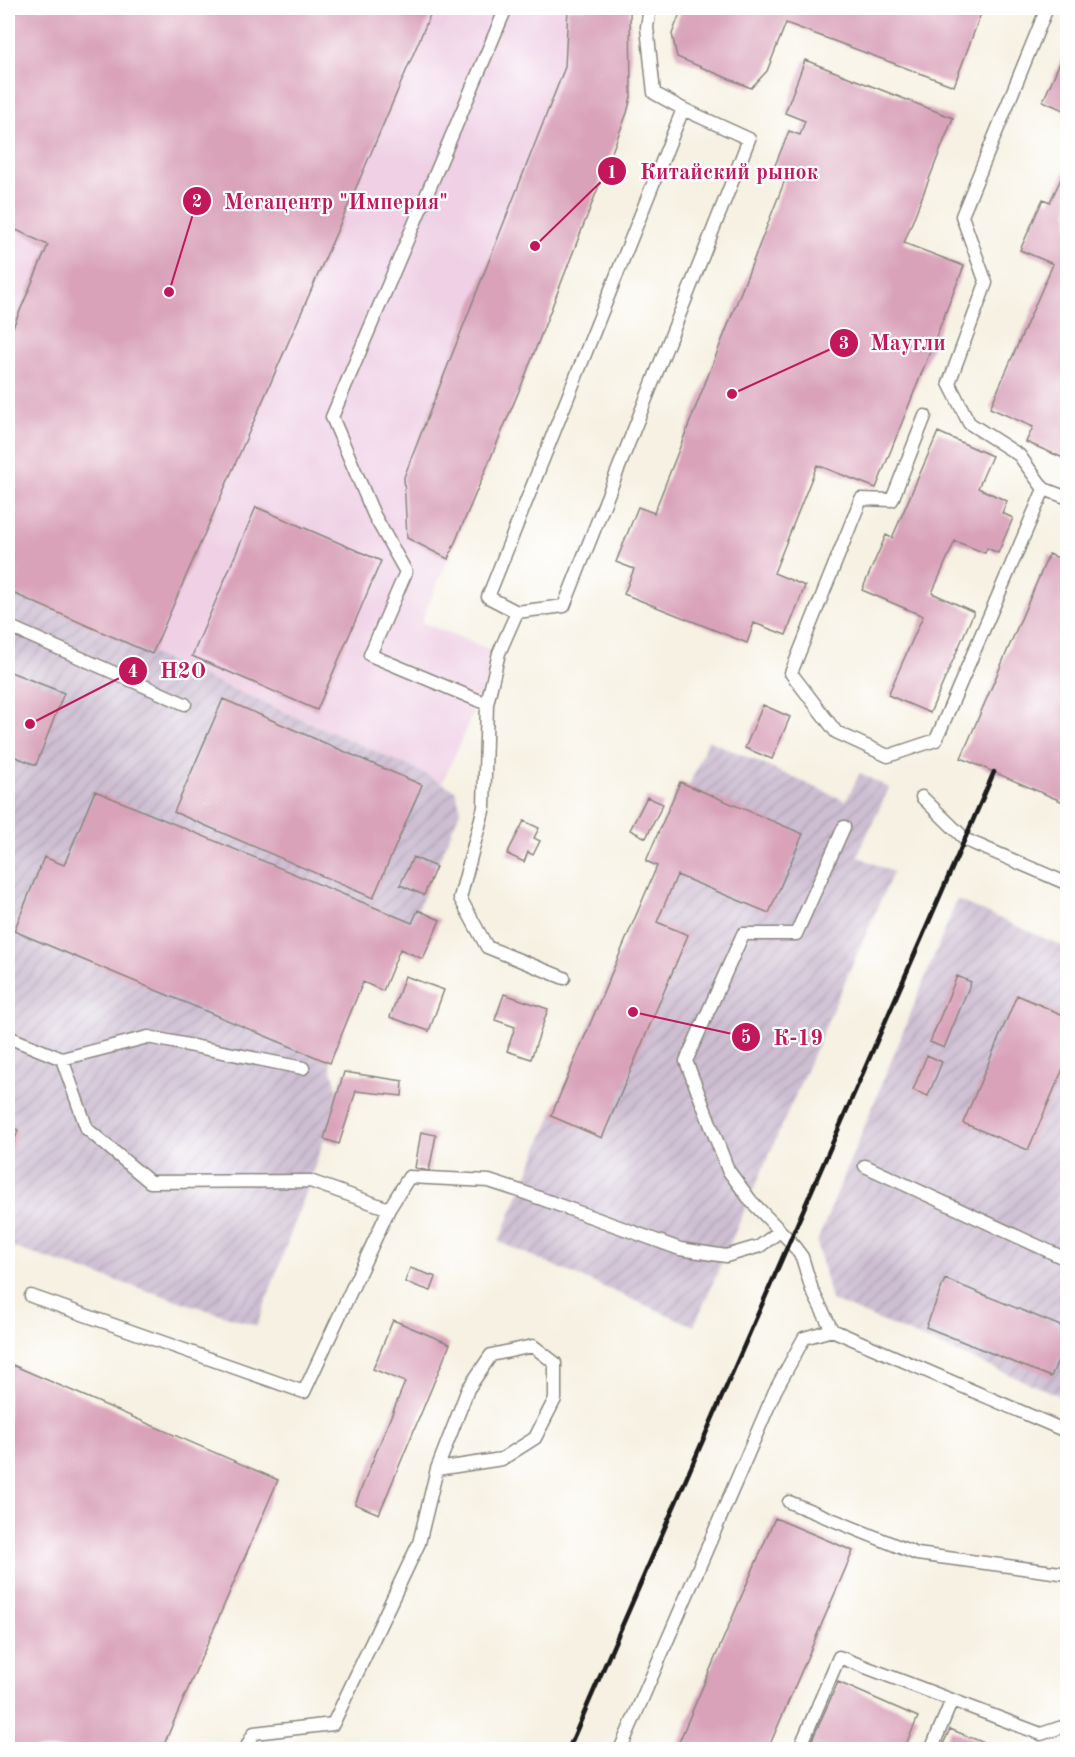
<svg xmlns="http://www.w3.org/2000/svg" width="1075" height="1757" font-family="'Old Standard TT',serif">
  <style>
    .built { fill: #efd0e5 }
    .industrial { fill: url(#industrial-furrows) }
    .building { fill: #d9a2b9 }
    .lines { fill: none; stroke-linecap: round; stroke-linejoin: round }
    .service-casing { stroke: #89867f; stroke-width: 15 }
    .service { stroke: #fff; stroke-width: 12 }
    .rail { stroke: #1c1c1c; stroke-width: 4.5 }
    .leader { fill: none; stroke: #c2185b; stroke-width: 2 }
    .callout-dot { fill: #c2185b; stroke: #fff; stroke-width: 2 }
    .mark-label { font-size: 18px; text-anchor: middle; font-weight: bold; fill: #fff }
    .callout-label { font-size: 22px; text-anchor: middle; font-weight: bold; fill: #c2185b; stroke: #fff; stroke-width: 4.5; stroke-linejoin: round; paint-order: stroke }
  </style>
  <defs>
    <pattern id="industrial-furrows" width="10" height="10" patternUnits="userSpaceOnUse" patternTransform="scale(1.5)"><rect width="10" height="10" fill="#cdbed2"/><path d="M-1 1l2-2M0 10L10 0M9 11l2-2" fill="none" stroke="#afa3b4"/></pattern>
  </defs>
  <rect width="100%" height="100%" fill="#fff"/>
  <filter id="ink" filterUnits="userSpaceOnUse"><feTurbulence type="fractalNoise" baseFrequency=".0167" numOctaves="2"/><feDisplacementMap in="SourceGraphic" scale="12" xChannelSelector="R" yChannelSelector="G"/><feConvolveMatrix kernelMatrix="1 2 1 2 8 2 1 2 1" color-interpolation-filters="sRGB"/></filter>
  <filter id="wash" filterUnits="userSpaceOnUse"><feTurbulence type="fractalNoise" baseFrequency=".008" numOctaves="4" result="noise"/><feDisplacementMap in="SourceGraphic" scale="24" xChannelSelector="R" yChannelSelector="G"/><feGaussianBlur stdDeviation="1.35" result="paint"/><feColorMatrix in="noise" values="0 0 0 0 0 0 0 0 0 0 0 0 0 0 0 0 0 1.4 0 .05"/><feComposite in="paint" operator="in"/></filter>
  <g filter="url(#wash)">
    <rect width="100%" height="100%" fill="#f6f1e2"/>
    <path class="built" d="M8 8H630L631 97 627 113 524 379 421 622 499 653 442 784 411 767 8 591Z"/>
    <path class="industrial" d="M8 591 411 767 455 790 461 809 412 923 391 915 330 1063 339 1094 310 1181 257 1326 8 1246Z
      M708 740 846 801 860 773 889 788 857 856 893 872 694 1326 499 1242 656 866 646 861 680 782 689 786Z
      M957 900 1067 948V1399L831 1300 817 1242Z"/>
    <g id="blocks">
      <path class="building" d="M8 8H433L365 167 152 654 8 591V339L48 245 8 226Z
        M568 8H630L631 97 627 113 524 379 448 559 407 538 404 477 565 67Z
        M682 8H983L954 86 786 23 767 71 751 88 677 57 672 34Z
        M1068 44V112L1043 101Z
        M805 60 953 118 904 243 964 266 876 488 817 465 774 573 805 586 786 635 754 623 747 643 624 594 634 569 616 562 638 507 654 513 785 180 771 175 789 131 800 135 805 121 785 113Z
        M1068 164V460L1026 442 1033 427 990 408 1053 264 1020 250 1043 199 1050 202Z
        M938 432 992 456 978 488 1007 501 1002 513 1013 518 998 553 987 548 985 553 955 541 932 593 974 612 930 713 888 695 923 616 862 590 886 535 892 538Z
        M256 507 381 561 317 710 192 656Z
        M1049 554 1068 562V804L961 758Z
        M8 671 64 693 36 765 8 754Z
        M223 699 422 785 373 898 174 812Z
        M763 705 790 717 772 759 745 748Z
        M680 782 803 834 769 913 677 875 657 922 688 935 602 1138 551 1116 657 866 646 861Z
        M95 791 412 923 418 910 440 920 423 959 400 949 383 991 363 982 330 1063 14 931 44 857 64 865Z
        M647 797 663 804 646 838 630 830Z
        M524 821 539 828 534 838 540 841 533 855 528 852 524 862 507 854Z
        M413 857 436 867 424 895 400 885Z
        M405 976 444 990 429 1031 390 1017Z
        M957 976 971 982 944 1048 930 1042Z
        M504 994 548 1009 531 1059 507 1051 515 1027 495 1020Z
        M1017 995 1068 1017V1057L1028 1150 963 1123Z
        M927 1055 942 1062 928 1096 913 1090Z
        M344 1072 403 1081 402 1096 356 1091 339 1144 324 1139Z
        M8 1126 18 1130 8 1162Z
        M421 1132 436 1135 429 1171 415 1168Z
        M410 1268 436 1277 431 1291 405 1282Z
        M945 1279 1068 1329V1336L1051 1377 926 1327Z
        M393 1320 450 1344 379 1514 355 1504 405 1382 373 1369Z
        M8 1363 278 1480 162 1749H8Z
        M775 1518 853 1551 768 1749H676Z
        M838 1682 918 1717 904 1749H808Z
        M950 1729 999 1749H941Z"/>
    </g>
  </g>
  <g filter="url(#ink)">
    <use href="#blocks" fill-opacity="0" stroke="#89867f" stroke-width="1.5"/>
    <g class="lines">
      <defs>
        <path id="service" d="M650 8 647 27 654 93 683 109 749 139 564 606 517 612 488 597 683 109
          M1047 8 962 216 986 283 949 383 969 423 1019 455 1044 489 1068 498
          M925 416 892 500 861 499 791 673 836 732 888 756 936 740 1044 489
          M517 612 499 653 487 704 484 807 460 898 487 947 564 978
          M8 626 185 704
          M487 704 370 655 406 572 374 515 332 417 506 8
          M922 797 966 840 1068 884
          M844 827 796 934H743L686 1061 728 1170 751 1201 790 1241 802 1257 812 1290 832 1330 1068 1432
          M8 1037 62 1059 148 1037 303 1068
          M62 1059 87 1129 150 1182 310 1181 389 1209
          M865 1166 1068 1260
          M31 1296 304 1392 389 1209 409 1177 489 1181 520 1191 680 1249 726 1256 760 1246 780 1231
          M789 1502 917 1554 1068 1574
          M245 1750 254 1733 333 1724 419 1543 437 1469 468 1389 491 1355 533 1346 555 1363V1399L535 1438 502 1459 437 1469
          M620 1750 775 1391 804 1338 832 1330
          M799 1750 839 1657 1041 1734 1068 1725
          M931 1750 952 1700"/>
      </defs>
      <use href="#service" class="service-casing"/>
      <use href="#service" class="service"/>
      <path class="rail" d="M568 1750 994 772"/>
    </g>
  </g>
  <path class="leader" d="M535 246L612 171M169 292L197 201M732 394L844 343M30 724L133 671M633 1012L746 1037"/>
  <g class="callout-dot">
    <circle cx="535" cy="246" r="6"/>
    <circle cx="169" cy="292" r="6"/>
    <circle cx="732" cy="394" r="6"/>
    <circle cx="30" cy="724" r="6"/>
    <circle cx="633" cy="1012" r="6"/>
    <circle cx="612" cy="171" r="15"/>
    <circle cx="197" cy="201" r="15"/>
    <circle cx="844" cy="343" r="15"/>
    <circle cx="133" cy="671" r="15"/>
    <circle cx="746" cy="1037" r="15"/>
  </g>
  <g class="mark-label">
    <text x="612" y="178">1</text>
    <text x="197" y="207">2</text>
    <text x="844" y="349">3</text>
    <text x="133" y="677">4</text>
    <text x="746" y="1043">5</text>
  </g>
  <g class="callout-label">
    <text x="729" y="179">Китайский рынок</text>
    <text x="336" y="209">Мегацентр "Империя"</text>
    <text x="908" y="350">Маугли</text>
    <text x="183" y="678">H2O</text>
    <text x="798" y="1045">К-19</text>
  </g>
  <rect width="1075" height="1757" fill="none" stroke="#fff" stroke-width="30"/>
</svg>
